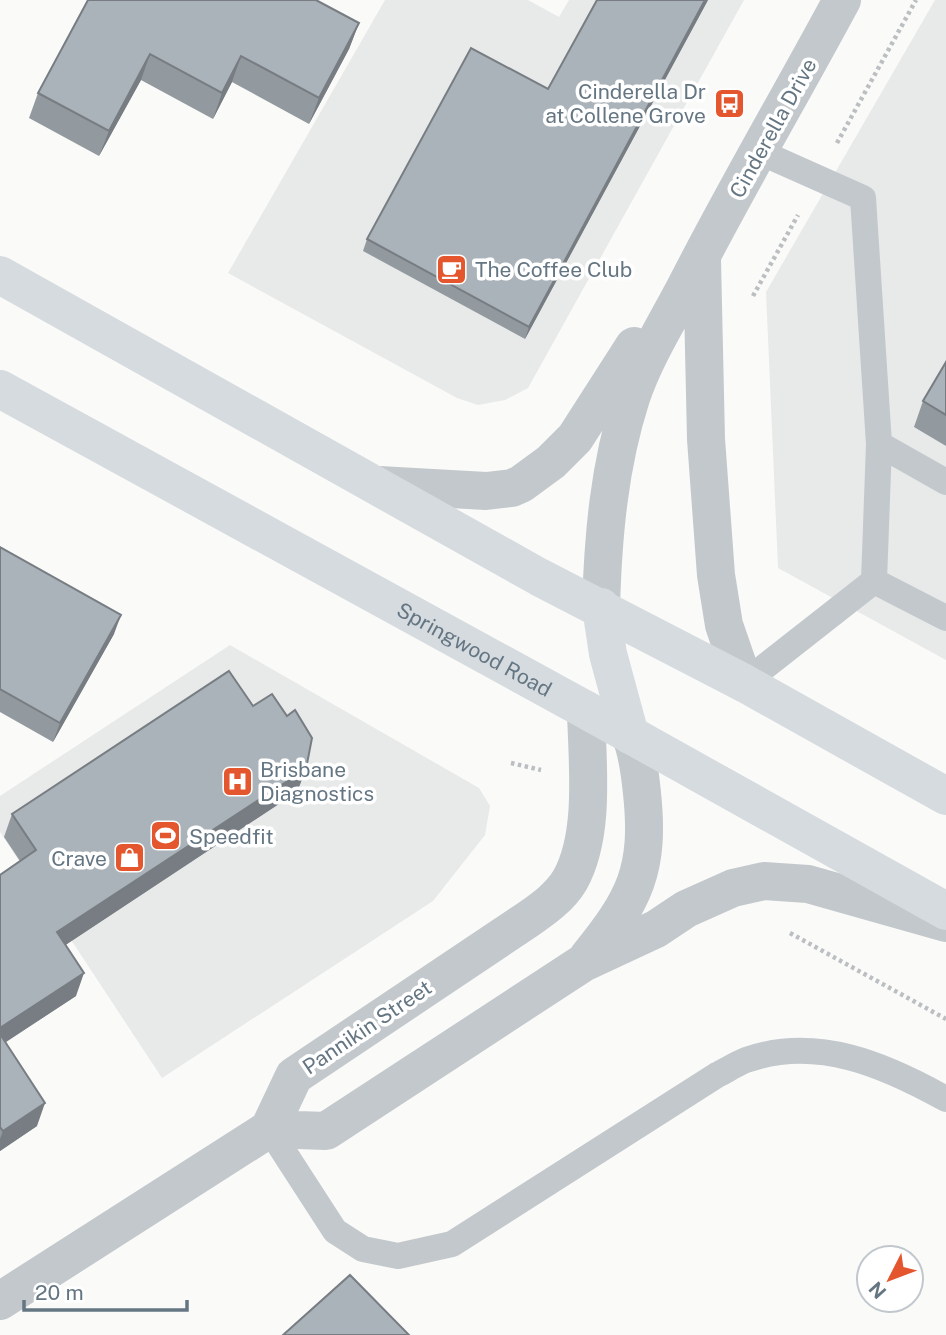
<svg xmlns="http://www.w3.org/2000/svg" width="946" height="1335" font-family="'Public Sans',sans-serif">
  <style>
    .built { fill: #e8e9e9 }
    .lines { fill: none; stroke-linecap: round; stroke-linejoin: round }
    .path { stroke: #bbbfc2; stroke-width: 4.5; stroke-dasharray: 3.5 3.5; stroke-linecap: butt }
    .service { stroke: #c3c8cc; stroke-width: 26 }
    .minor { stroke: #c3c8cc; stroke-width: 38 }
    .tertiary { stroke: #c3c8cc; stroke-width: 38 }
    .secondary { stroke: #d6dbdf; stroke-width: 38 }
    .wall { fill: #929a9f }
    .shaded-wall { fill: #777d82 }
    .building { fill: #aab3b9; stroke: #777d82; stroke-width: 2 }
    .labels { text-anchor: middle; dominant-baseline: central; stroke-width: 7; stroke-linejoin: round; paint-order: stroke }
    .poi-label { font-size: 21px; fill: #657683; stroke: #fff; text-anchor: start }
    .street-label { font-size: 21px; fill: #657683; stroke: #fff }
  </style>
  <rect width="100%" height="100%" fill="#fafaf8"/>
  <path class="built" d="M385 0H528L559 17 569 0H744L528 388 505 400 478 405 457 398 228 273Z
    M935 0H946V660L778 568 766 292Z
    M230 645 479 788 490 806 485 835 433 901 162 1078 0 832V796Z"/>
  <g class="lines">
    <path class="path" d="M837 143 916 0
      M753 296 798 215
      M511 763 541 770
      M790 933 946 1019"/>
    <path class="service" d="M760 152 863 198 879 444 874 581
      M879 444 946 482
      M874 581 946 618
      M744 683 874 581
      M269 1129 335 1231 363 1249 398 1256 452 1244 717 1075C727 1070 736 1064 746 1060 817 1035 885 1065 946 1099"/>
    <path class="minor" d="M588 957C635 899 650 870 642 793 640 775 638 752 630 735
      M269 1129 326 1131 583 963 656 929 686 909 733 888 764 881 808 884 946 923
      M0 1301 269 1129 294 1076 527 920C543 909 560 897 570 880 596 834 587 761 586 710"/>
    <path class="tertiary" d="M702 260 706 439 716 575 724 625 744 683
      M379 485 486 491 512 488 521 484 551 462 575 438 634 346
      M601 607C603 537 609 466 631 398 644 358 668 321 687 284 736 188 791 95 842 0"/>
    <g class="secondary">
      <path d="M0 275 539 577 744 683 946 796"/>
      <path id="s1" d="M0 389 586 710 946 911"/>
      <path d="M601 607 608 654 630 735"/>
    </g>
  </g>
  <path class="wall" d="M88 0 359 23 349 49 309 124 232 82 213 119 141 80 99 156 29 118 38 93Z
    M708 0 525 339 363 251 367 239 548 89Z
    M946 362V446L914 427 923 401Z
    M0 547 114 634 53 742 0 712Z
    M253 706 306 769 297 792 65 945 76 996 5 1042 37 1126 0 1151V875L20 861 4 837 12 814Z"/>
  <path class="shaded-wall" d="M705 0H708L525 339 529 327Z
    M359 23 349 49 309 124 319 98Z
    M150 54 141 80 99 156 109 131Z
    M241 56 232 82 213 119 222 93Z
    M121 615 114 634 53 742 60 723Z
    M306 769 297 792 49 956 57 932Z
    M84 973 76 996 0 1046V1028Z
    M45 1103 37 1126 0 1151V1139L3 1131Z"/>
  <path class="building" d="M88 0H316L359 23 319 98 241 56 222 93 150 54 109 131 38 93Z
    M597 0H705L529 327 367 239 471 48 548 89Z
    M946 362V415L923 401Z
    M0 547 121 615 60 723 0 689Z
    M229 671 253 706 272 694 287 716 295 710 312 738 306 769 57 932 84 973 0 1028V875L36 850 12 814Z
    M0 1034 45 1103 3 1131 0 1127Z
    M350 1275 409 1335H283Z"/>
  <defs>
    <symbol id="bus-square" viewBox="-11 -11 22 22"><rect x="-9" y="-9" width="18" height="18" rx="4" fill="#e4572e" stroke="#fff"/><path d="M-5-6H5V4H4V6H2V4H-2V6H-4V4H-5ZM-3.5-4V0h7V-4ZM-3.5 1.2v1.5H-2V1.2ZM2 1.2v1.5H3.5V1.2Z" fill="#fff"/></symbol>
    <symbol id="cafe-square" viewBox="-11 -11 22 22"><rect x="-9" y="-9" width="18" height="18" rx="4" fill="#e4572e" stroke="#fff"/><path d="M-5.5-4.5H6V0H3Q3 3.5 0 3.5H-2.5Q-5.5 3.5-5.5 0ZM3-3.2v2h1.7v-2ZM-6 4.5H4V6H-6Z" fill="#fff"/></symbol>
    <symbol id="hospital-square" viewBox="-11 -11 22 22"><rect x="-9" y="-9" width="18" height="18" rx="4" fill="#e4572e" stroke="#fff"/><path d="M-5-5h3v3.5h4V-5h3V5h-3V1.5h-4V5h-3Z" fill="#fff"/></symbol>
    <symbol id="stadium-square" viewBox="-11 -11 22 22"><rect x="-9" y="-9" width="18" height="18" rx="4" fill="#e4572e" stroke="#fff"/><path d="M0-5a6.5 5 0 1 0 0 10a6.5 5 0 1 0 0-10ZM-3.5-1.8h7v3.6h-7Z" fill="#fff"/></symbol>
    <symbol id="shop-square" viewBox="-11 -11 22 22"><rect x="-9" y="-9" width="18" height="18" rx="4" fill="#e4572e" stroke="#fff"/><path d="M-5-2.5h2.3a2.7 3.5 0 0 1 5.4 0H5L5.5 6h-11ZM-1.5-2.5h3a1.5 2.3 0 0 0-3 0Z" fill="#fff"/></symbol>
  </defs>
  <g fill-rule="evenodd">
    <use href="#bus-square" x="712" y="86" width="35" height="35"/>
    <use href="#cafe-square" x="434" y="252" width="35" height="35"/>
    <use href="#hospital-square" x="220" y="764" width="35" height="35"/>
    <use href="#stadium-square" x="148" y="818" width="35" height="35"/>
    <use href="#shop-square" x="112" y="840" width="35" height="35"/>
  </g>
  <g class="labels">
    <g class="poi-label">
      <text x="706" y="91" text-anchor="end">Cinderella Dr<tspan x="706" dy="24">at Collene Grove</tspan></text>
      <text x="475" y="269">The Coffee Club</text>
      <text x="260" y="769">Brisbane<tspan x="260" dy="24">Diagnostics</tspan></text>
      <text x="189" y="836">Speedfit</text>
      <text x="107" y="858" text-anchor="end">Crave</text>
    </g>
    <g class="street-label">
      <text transform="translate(773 128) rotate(-61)">Cinderella Drive</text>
      <text stroke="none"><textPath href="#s1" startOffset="541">Springwood Road</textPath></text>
      <text transform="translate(367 1027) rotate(-34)">Pannikin Street</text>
    </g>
  </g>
  <g transform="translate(890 1279) rotate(228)"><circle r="33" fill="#ffffff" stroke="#c1c8cd" stroke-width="2"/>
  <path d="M0-5L12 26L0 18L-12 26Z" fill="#e4572e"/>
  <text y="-10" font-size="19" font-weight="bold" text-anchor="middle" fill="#657683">N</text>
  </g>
  <path d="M24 1300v10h163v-10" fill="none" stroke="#657683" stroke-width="3.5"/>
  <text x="35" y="1300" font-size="21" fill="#657683" stroke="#ffffff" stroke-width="5" paint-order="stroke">20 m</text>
</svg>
